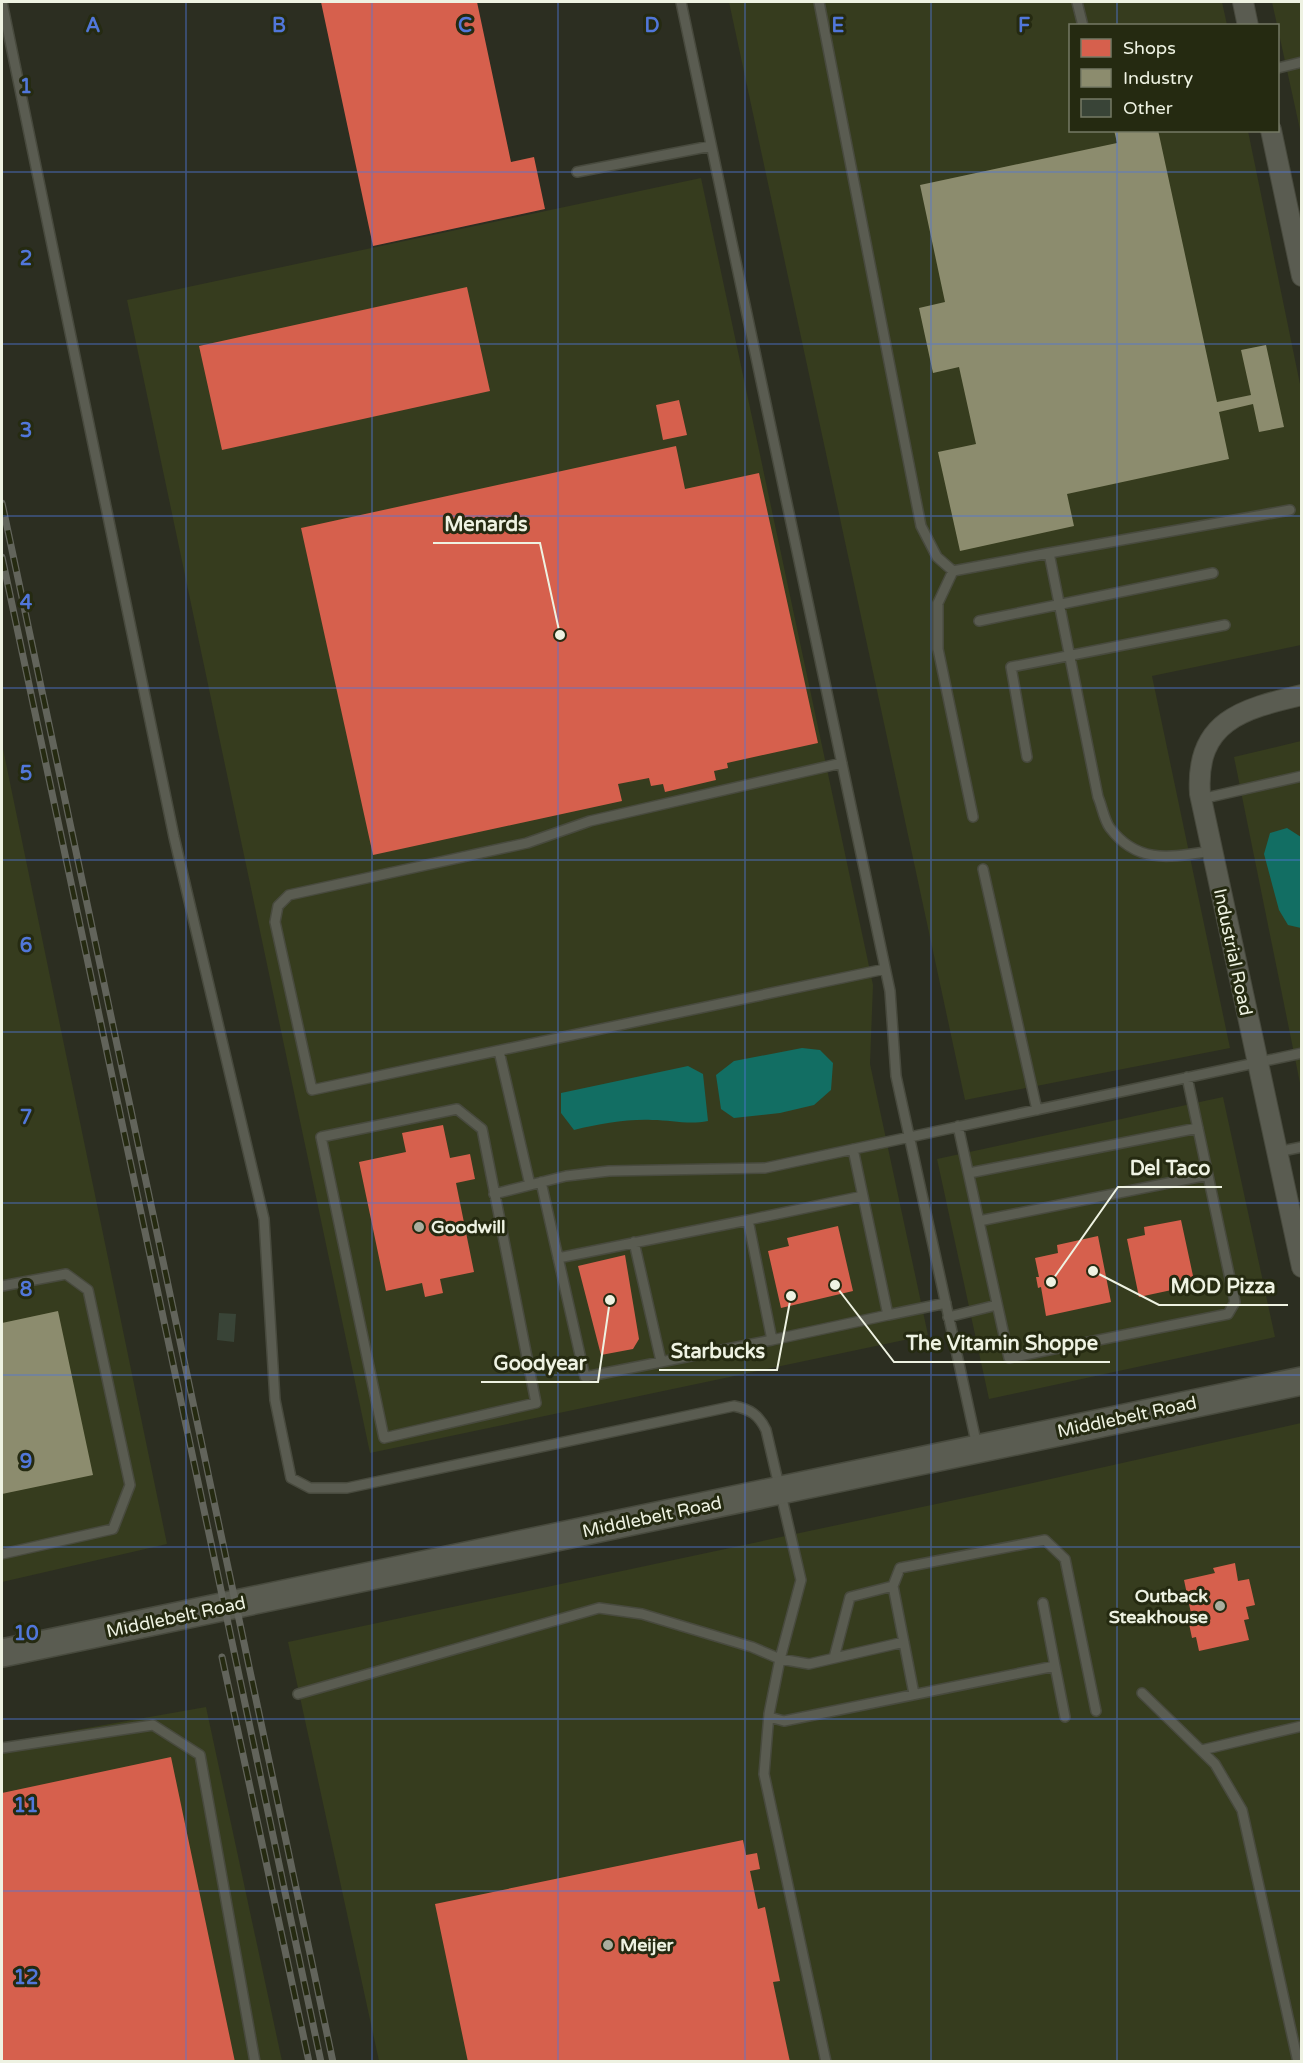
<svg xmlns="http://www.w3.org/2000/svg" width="1303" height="2063" font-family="'Varela Round',sans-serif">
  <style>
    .built { fill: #363c1e }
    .water { fill: #126e63 }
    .shops { fill: #d6604d }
    .industry { fill: #8c8c6e }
    .building { fill: #394437 }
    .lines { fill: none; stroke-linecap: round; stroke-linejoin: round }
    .service-casing { stroke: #484a3e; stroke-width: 12 }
    .minor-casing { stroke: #484a3e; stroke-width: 22 }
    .secondary-casing { stroke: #484a3e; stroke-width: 30 }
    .service { stroke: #5a5c51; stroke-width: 9 }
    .minor { stroke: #5a5c51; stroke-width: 20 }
    .secondary { stroke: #5a5c51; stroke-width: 27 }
    .rail-casing { stroke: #62645b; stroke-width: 7 }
    .rail { stroke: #252a11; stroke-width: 4.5; stroke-dasharray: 14; stroke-linecap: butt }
    .grid { fill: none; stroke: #5177da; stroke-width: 1.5; stroke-opacity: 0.55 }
    .poi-dot { fill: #aaad9e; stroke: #252a11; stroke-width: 2 }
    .labels { text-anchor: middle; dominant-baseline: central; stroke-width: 6; stroke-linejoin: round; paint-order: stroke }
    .street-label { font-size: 18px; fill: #eef2e2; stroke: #252a11 }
    .poi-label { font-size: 18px; font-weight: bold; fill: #eef2e2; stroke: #252a11; text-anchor: start }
    .grid-label { font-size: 20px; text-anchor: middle; font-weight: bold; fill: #5177da; stroke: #252a11; stroke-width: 6; stroke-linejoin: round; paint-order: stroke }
    .leader { fill: none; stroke: #eef2e2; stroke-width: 2 }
    .callout-dot { fill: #eef2e2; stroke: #252a11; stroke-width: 2 }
    .callout-label { font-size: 20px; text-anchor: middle; font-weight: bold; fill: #eef2e2; stroke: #252a11; stroke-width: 6; stroke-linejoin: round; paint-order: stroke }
  </style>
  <rect width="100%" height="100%" fill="#2c2e21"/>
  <path class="built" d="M729 2H1222L1227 25 1070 26V130L1248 131 1301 389V645L1152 676 1230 1048 965 1100Z
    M1272 2H1301V134Z
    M701 178 873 985 870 1064 928 1335 370 1453 127 300Z
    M1301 741V1088L1234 757Z
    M2 744 167 1544 2 1582Z
    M1223 1097 1275 1337 989 1399 937 1159Z
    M1301 1423V2061H379L288 1642 983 1494Z
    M206 1707 282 2061 2 2062V1743Z"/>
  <path class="water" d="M1287 828 1301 837V928L1288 925 1279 910 1264 854 1270 833Z
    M802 1048 820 1050 833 1063 831 1090 814 1105 780 1113 734 1118 721 1109 716 1075 734 1061Z
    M688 1066 703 1074 708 1121C688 1125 672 1120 652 1120 626 1119 600 1124 574 1130L561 1113V1093Z"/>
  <path class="shops" d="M321 2H477L511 162 534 157 545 209 373 246Z
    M467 287 490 391 222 450 199 346Z
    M679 400 687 435 663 440 656 405Z
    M676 446 685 489 759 473 818 743 727 763 728 768 714 771 716 780 665 792 663 784 651 786 649 778 618 784 622 801 373 855 301 528Z
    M443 1125 450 1158 470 1154 475 1179 456 1183 474 1272 440 1279 443 1293 425 1297 422 1283 386 1291 359 1162 406 1152 402 1133Z
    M1181 1220 1195 1285 1139 1297 1127 1239 1145 1235 1144 1227Z
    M838 1226 853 1291 781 1308 768 1251 789 1246 787 1238Z
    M1098 1236 1111 1302 1046 1316 1041 1287 1038 1288 1036 1277H1039L1035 1258 1058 1253 1057 1245Z
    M625 1255 639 1339 633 1349 601 1355 578 1266Z
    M1235 1563 1238 1581 1249 1579 1255 1605 1246 1607 1249 1619 1244 1620 1249 1640 1199 1651 1196 1637 1192 1638 1188 1619 1192 1618 1184 1580 1215 1573 1213 1568Z
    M171 1757 235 2062H2V1793Z
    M743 1840 746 1855 757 1853 760 1869 750 1871 758 1909 765 1907 780 1981 773 1982 790 2062H468L435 1904Z"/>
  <path class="industry" d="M1114 130H1158L1217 402 1251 395 1241 350 1266 345 1284 427 1259 432 1253 404 1219 412 1229 459 1067 494 1074 526 960 551 938 452 976 444 959 367 933 373 919 308 945 302 920 185 1117 143Z
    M58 1311 93 1475 2 1494V1323Z"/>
  <path class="building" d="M219 1313 236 1314 234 1342 217 1340Z"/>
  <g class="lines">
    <defs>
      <path id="service" d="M2 2 174 837 264 1219 275 1400 291 1478 310 1488H347L734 1406C750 1409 759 1415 766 1430L801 1580 780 1659 769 1714 764 1774 826 2062
        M681 2 890 991 896 1076 977 1446
        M819 2 921 526 937 557 953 571 1049 553 1098 797C1102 806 1104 820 1110 828 1138 865 1171 857 1212 851
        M1077 2 1083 26
        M1278 68 1302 62
        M577 172 711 146
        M1049 553 1290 510
        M953 571 938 603V649L973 817
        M979 621 1213 573
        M1027 757 1011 667 1225 625
        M842 763 590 821 527 843 289 895 278 906 275 922 312 1090 885 969
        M1201 799 1302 776
        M983 869 1037 1110
        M499 1051 530 1185
        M457 1109 482 1129 536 1403 384 1438 321 1137Z
        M958 1126 1009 1358 1228 1314 1235 1302 1187 1077
        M853 1149 888 1315 946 1303
        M1277 1152 1302 1147
        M969 1173 1198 1128
        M541 1182 585 1377 772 1340
        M494 1194 566 1176 609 1171 765 1168 1302 1053
        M863 1196 748 1220 772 1340 888 1315
        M979 1221 1208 1175
        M634 1242 661 1361
        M558 1258 748 1220
        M2 1286 66 1274 88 1290 130 1485 113 1529 2 1554
        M948 1317 997 1305
        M1043 1603 1055 1666
        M834 1658 850 1597 893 1586
        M1142 1693 1215 1764 1242 1810 1298 2062
        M298 1694 599 1608 642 1614 752 1647 780 1659 809 1664 904 1642
        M914 1694 893 1586 900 1568 1045 1540 1065 1559 1096 1711
        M769 1717 784 1721 1055 1666 1065 1717
        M2 1748 153 1725 200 1755 255 2062
        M1202 1750 1302 1726"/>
      <path id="minor" d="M1243 2 1248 26
        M1271 130 1302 276
        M1302 695C1242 709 1195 721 1200 794L1302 1267"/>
      <path id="secondary" d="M2 1653 1302 1381"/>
    </defs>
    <use href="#service" class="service-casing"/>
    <use href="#minor" class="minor-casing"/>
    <use href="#secondary" class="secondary-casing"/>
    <use href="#service" class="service"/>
    <use href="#minor" class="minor"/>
    <use href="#secondary" class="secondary"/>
    <defs>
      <path id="rail" d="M2 503 333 2062
        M2 557 321 2062
        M222 1657 309 2062"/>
    </defs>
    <use href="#rail" class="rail-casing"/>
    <use href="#rail" class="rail"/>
  </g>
  <path class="grid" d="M186 2V2062M372 2V2062M558 2V2062M745 2V2062M931 2V2062M1117 2V26M1117 130V2062M2 172H1302M2 344H1302M2 516H1302M2 688H1302M2 860H1302M2 1032H1302M2 1203H1302M2 1375H1302M2 1547H1302M2 1719H1302M2 1891H1302"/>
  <g class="poi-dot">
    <circle cx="419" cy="1227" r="6"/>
    <circle cx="1220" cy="1606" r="6"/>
    <circle cx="608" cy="1945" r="6"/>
  </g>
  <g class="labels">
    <g class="street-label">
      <text transform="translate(1233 952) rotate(78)">Industrial Road</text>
      <text transform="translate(1127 1417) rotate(-12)">Middlebelt Road</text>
      <text transform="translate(652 1517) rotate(-12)">Middlebelt Road</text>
      <text transform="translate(176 1617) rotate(-12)">Middlebelt Road</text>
    </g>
    <g class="poi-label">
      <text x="431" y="1227">Goodwill</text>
      <text x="1208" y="1596" text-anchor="end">Outback<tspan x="1208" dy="21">Steakhouse</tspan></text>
      <text x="620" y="1945">Meijer</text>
    </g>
  </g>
  <g class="grid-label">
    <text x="93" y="32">A</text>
    <text x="279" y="32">B</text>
    <text x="465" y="32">C</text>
    <text x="652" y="32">D</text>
    <text x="838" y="32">E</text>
    <text x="1024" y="32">F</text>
    <text x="26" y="93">1</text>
    <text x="26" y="265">2</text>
    <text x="26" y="437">3</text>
    <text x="26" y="609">4</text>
    <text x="26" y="780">5</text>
    <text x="26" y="952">6</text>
    <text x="26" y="1124">7</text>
    <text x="26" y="1296">8</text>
    <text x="26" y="1468">9</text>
    <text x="26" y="1640">10</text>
    <text x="26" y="1812">11</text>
    <text x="26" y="1984">12</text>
  </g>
  <path class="leader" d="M560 635L540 543H433M1051 1282L1118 1187H1222M1093 1271L1159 1305H1288M835 1285L894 1362H1110M791 1296L777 1370H659M610 1300L598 1382H481"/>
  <g class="callout-dot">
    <circle cx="560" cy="635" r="6"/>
    <circle cx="1051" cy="1282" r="6"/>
    <circle cx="1093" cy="1271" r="6"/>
    <circle cx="835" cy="1285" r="6"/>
    <circle cx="791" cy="1296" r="6"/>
    <circle cx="610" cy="1300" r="6"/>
  </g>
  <g class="callout-label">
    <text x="486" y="531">Menards</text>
    <text x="1170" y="1175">Del Taco</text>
    <text x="1223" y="1293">MOD Pizza</text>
    <text x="1002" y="1350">The Vitamin Shoppe</text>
    <text x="718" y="1358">Starbucks</text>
    <text x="540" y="1370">Goodyear</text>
  </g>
  <rect width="1303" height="2063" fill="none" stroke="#eef2e2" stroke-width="6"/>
  <rect x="1069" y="24" width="210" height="108" fill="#252a11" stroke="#757a65" stroke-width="1.5"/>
  <rect x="1081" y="39" width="30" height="18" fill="#d6604d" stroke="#757a65" stroke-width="1.5"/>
  <text x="1123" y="54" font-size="18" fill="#eef2e2">Shops</text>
  <rect x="1081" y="69" width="30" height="18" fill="#8c8c6e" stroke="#757a65" stroke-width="1.5"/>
  <text x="1123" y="84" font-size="18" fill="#eef2e2">Industry</text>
  <rect x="1081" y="99" width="30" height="18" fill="#394437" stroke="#757a65" stroke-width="1.5"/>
  <text x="1123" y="114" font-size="18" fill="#eef2e2">Other</text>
</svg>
